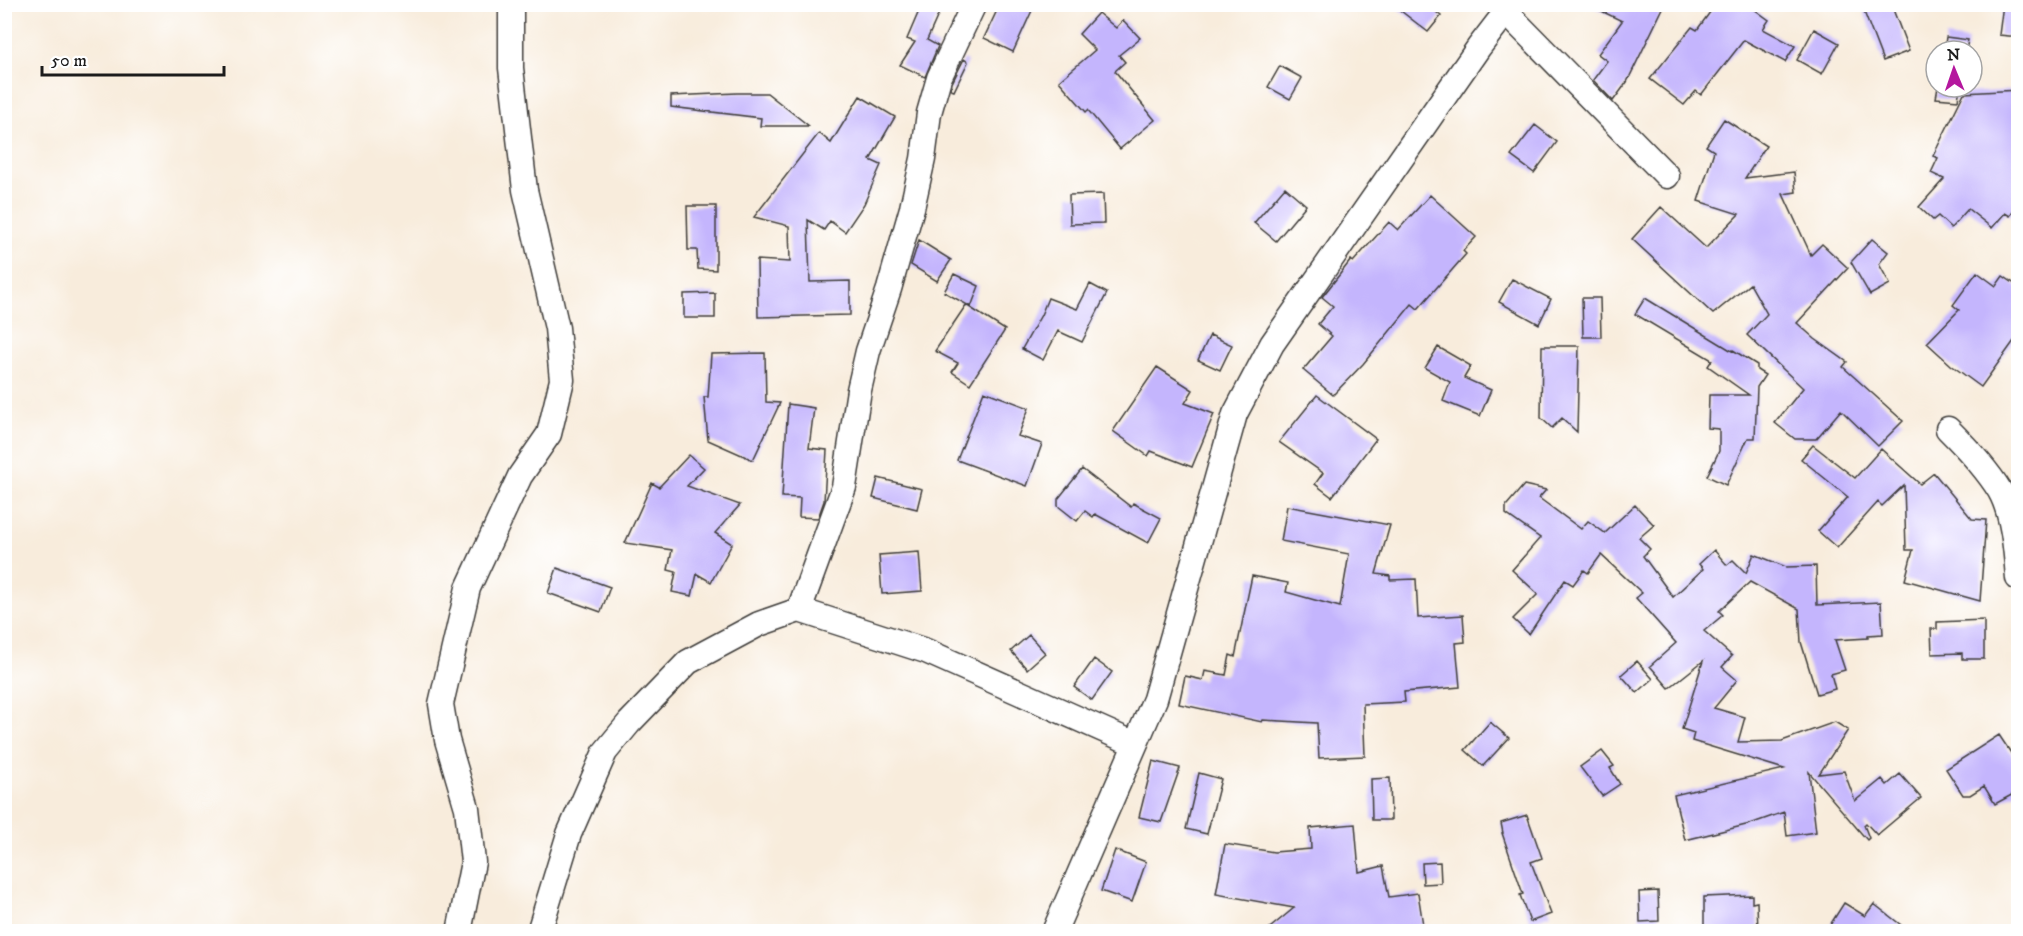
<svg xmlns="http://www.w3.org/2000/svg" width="2023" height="936" font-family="'IM FELL DW Pica',serif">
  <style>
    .building { fill: #c4b5fd }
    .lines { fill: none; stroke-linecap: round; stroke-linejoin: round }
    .street-casing { stroke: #3d3b39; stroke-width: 27 }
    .street { stroke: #fff; stroke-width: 24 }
  </style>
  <rect width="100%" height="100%" fill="#fff"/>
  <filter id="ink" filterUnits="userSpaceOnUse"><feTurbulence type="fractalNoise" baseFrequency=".0167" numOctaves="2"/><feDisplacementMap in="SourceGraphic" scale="12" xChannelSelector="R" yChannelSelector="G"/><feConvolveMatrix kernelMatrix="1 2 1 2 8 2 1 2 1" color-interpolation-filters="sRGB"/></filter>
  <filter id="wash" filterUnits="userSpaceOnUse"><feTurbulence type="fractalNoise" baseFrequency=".008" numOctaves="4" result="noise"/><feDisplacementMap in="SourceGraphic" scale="24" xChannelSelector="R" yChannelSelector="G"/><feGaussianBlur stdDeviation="1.35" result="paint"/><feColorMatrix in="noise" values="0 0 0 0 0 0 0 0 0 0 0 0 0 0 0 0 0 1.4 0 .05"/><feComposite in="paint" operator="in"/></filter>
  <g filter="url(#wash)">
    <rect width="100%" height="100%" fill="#f8ecdc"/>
    <g id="blocks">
      <path class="building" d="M922 4H943L927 40 938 46 925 77 900 65 915 42 907 39Z
        M1000 4H1035L1013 52 984 38Z
        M1392 4H1426L1441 16 1428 32Z
        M1587 4H1665L1627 82 1613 101 1593 80 1607 61 1598 54 1622 21Z
        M1716 4H1747L1769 20 1763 29 1795 46 1785 62 1744 40 1701 95 1696 91 1684 105 1650 79 1692 27 1697 30Z
        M1861 4H1894V12L1909 51 1883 61Z
        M2003 4H2019V37L1999 35Z
        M1098 13 1116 28 1123 20 1140 38 1119 55 1125 62 1115 71 1155 120 1120 149 1088 110 1086 112 1059 81 1095 50 1079 34Z
        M1814 29 1839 43 1822 74 1797 60Z
        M1946 37 1968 40 1966 51H1944Z
        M964 59 968 62 954 91 951 90 952 83Z
        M1280 66 1302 78 1290 99 1268 87Z
        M1938 87H1960L1958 100 1936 98Z
        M2019 90V204L2010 216 2005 213 1992 228 1968 209 1951 228 1938 216 1933 220 1919 207 1944 179 1931 173 1938 158 1933 156 1964 93Z
        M737 93H767L809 126H760L761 118 671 107V96Z
        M860 96 895 117 870 160 881 165 864 204 845 232 830 221 824 230 808 220 810 282 850 281V315L758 317 757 260 790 262 789 226 754 217 819 133 831 143Z
        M1724 119 1766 146 1745 178 1794 172 1796 192 1783 194 1811 255 1822 244 1848 268 1797 323 1815 339 1847 362 1843 367 1903 421 1878 446 1841 410 1816 439H1795L1775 423 1803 388 1747 335 1767 314 1750 284 1713 314 1632 239 1661 207 1706 248 1739 214 1698 201 1714 151 1706 146Z
        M1535 125 1557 142 1534 173 1511 156Z
        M1285 187 1306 205 1276 241 1254 223Z
        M1103 194 1104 223 1070 224 1069 195Z
        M1430 195 1476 237 1463 251 1466 254 1418 309 1412 304 1363 364 1333 395 1303 370 1332 336 1318 324 1333 306 1322 297 1351 260 1353 262 1389 222 1398 230Z
        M687 206H716V270L698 269 697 250H688Z
        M1872 239 1888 252 1879 264 1890 284 1870 295 1851 262Z
        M919 240 951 260 937 281 911 265Z
        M1977 272 1996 286 2003 276 2019 287V334L1981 387 1951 365 1927 343 1959 310 1953 305Z
        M954 274 979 286 971 307 944 292Z
        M1512 279 1551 299 1539 324 1499 302Z
        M1090 284 1107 293 1082 342 1058 331 1043 360 1022 349 1041 315 1048 298 1077 309Z
        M715 293V318H684V294Z
        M1582 298H1600L1601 337H1583Z
        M1645 298 1732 351 1733 350 1757 365V370L1765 375 1757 387 1755 438H1748L1726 485 1707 476 1719 451V429L1708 428 1709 395H1749L1708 366 1712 360 1635 314Z
        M966 305 1005 330 970 384 952 372 958 363 935 351Z
        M1210 335 1232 345 1220 370 1198 360Z
        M1542 346H1579L1577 432 1562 418 1552 428 1541 418Z
        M1438 347 1471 366 1464 378 1491 390 1480 416 1443 401 1450 382 1425 368Z
        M765 353 766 402 780 403 753 460 708 440 704 397H708L711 354Z
        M1157 367 1193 390 1185 403 1214 414 1192 467 1151 451 1148 456 1113 431Z
        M984 391 1029 408 1018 436 1042 444 1027 486 957 460Z
        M1317 395 1376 439 1332 497 1315 484 1323 473 1279 442Z
        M788 404 814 408 809 448 827 450 824 501 818 518 799 517 800 498 782 497Z
        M1813 445 1855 478 1881 449 1920 484 1934 473 1972 519 1986 520 1980 601 1905 580 1913 550H1906L1904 485 1882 506 1878 502 1837 548 1818 531 1848 497 1801 459Z
        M689 455 704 468 687 486 740 505 715 533 732 544 711 582 697 574 692 596 672 592 676 572 668 570 672 550 625 543 652 483 659 487Z
        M1082 469 1131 507 1133 503 1161 518 1148 543 1095 514 1093 517 1085 511 1077 521 1058 506V499Z
        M878 478 922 489 917 509 873 498Z
        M1524 485 1546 490 1539 498 1581 529 1588 521 1605 533 1635 505 1654 525 1639 538 1650 549 1643 556 1673 597 1703 569 1699 564 1714 550 1727 565 1733 560 1746 573 1754 554 1786 567 1816 566 1817 605 1881 602 1883 634 1868 635V638L1835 640 1845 670 1831 674 1835 689 1817 694 1801 642 1799 609 1750 582 1719 611 1723 615 1704 631 1732 656 1722 667 1737 680 1714 708 1745 717 1738 742 1782 741 1835 722 1848 730 1819 774 1844 771 1855 801 1882 779 1887 785 1900 774 1921 798 1877 835 1866 823 1864 825 1869 838 1867 840 1809 772 1816 832 1787 836 1784 812 1750 824 1685 840 1674 795 1784 769 1692 741 1694 733 1682 729 1703 661 1669 688 1650 666 1676 643 1636 598 1642 593 1601 555 1588 573 1584 570 1573 585 1565 580 1529 634 1513 619 1538 594 1512 570 1540 538 1506 514V506Z
        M1287 506 1390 525 1376 574 1390 576V580L1416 579 1418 618 1463 615 1465 642 1456 643 1460 687 1404 692 1405 702 1363 704 1365 756 1319 758 1317 723 1263 720 1262 722 1179 704 1185 676 1203 680 1205 671 1226 675 1230 655 1235 657 1252 576 1288 583 1286 592 1340 607 1349 554 1281 541Z
        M919 552 922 591 882 594 879 555Z
        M557 568 610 587 601 612 548 593Z
        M1984 620V659H1962V653L1932 654 1931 629H1937V622Z
        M1029 635 1045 653 1027 669 1011 651Z
        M1094 659 1112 672 1092 700 1074 687Z
        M1637 661 1653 679 1637 693 1621 675Z
        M1490 722 1509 738 1483 766 1465 750Z
        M1999 735 2019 765V791L1995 804 1984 786 1970 795H1963L1946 769Z
        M1602 751 1614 766 1610 768 1620 784 1602 796 1580 767Z
        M1153 761 1180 768 1161 822 1139 817Z
        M1199 773 1221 779 1207 834 1186 829Z
        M1390 778 1391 820H1372L1371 779Z
        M1527 815 1542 858 1531 862 1551 914 1530 922 1520 895 1523 894 1502 833H1503L1501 823Z
        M1355 824 1359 872 1383 866 1389 897 1418 893 1423 925 1376 932H1265L1294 908 1216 894 1225 844 1274 852 1311 849 1310 828Z
        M1115 850 1146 862 1132 902 1101 891Z
        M1440 862 1441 883 1423 884 1422 863Z
        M1658 891 1659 921 1640 922 1639 892Z
        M1752 895V903L1757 902 1758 932H1704V897Z
        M1844 903 1865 916 1874 904 1910 932H1841L1830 925Z"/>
    </g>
  </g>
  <g filter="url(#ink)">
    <use href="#blocks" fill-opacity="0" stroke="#3d3b39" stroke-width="1.5"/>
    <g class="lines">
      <defs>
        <path id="street" d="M1506 12 1667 176
          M1948 429C1967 448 1986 468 2000 491 2013 514 2016 552 2018 578
          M799 610 844 487 859 390 868 351 889 289 912 208 923 159 929 113 939 78 974 4
          M459 932 473 862 467 808 447 740 441 704 468 588 520 476 549 434 562 380 557 328 525 190 511 68V4
          M539 932 569 834 605 752 629 723 688 662 759 624 799 610 926 651 1135 744
          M1054 932 1155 699 1235 414 1272 344 1479 47 1512 4"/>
      </defs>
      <use href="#street" class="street-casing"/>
      <use href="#street" class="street"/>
    </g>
  </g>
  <rect width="2023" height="936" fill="none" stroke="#fff" stroke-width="24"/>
  <g transform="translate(1954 69) rotate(358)"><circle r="28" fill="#ffffff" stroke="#a4a4a4" stroke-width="1.5"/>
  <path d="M0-4.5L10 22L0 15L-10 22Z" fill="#b5179e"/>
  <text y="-9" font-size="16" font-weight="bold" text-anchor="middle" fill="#1c1c1c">N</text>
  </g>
  <path d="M42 66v9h182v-9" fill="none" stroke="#1c1c1c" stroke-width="3"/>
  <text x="51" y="66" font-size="18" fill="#1c1c1c" stroke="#ffffff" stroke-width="4.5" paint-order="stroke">50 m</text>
</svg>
